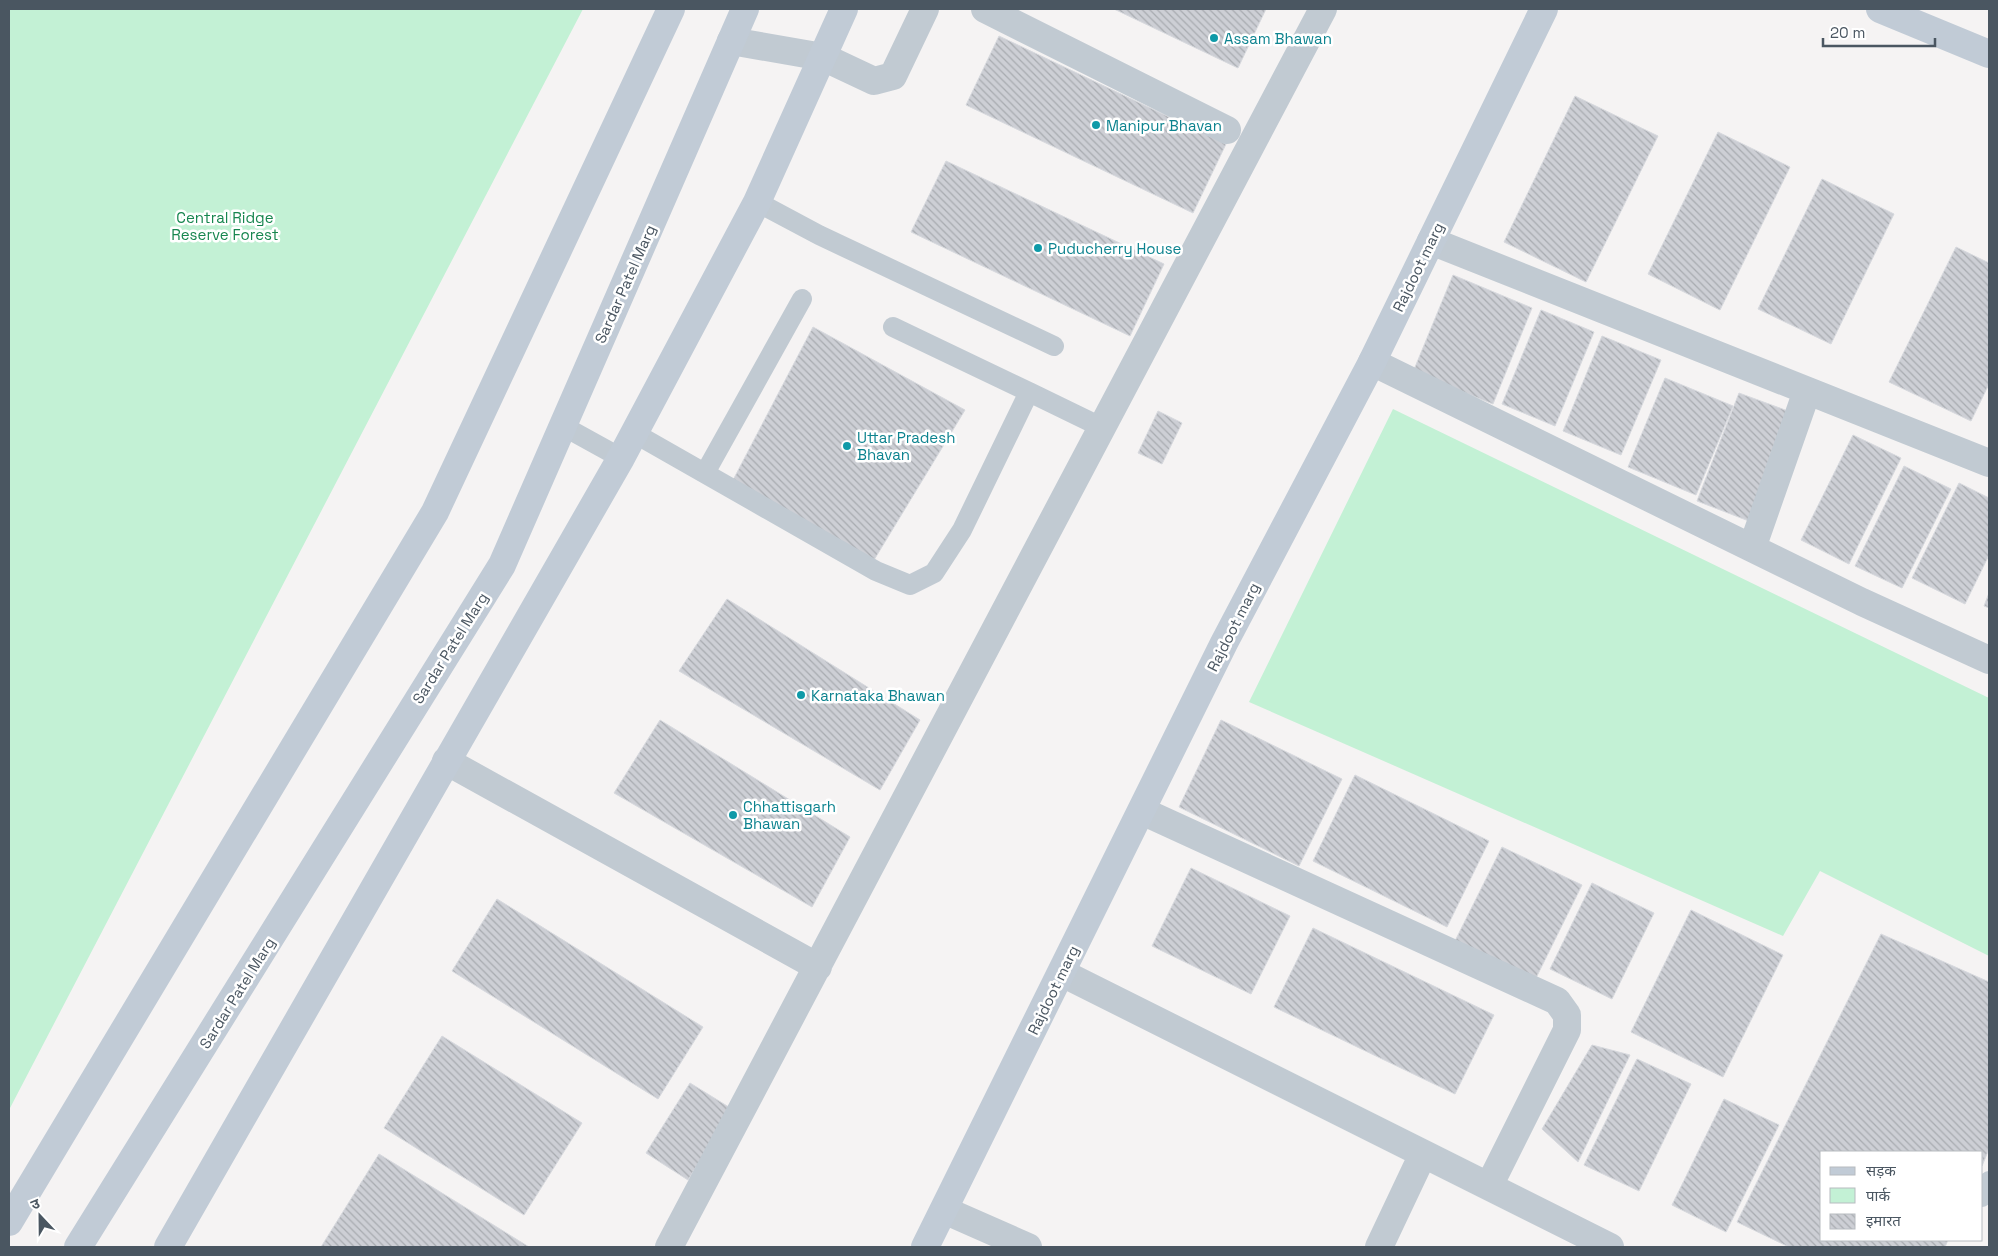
<svg xmlns="http://www.w3.org/2000/svg" width="1998" height="1256" font-family="'Space Grotesk','Noto Sans Devanagari',sans-serif">
  <style>
    .green { fill: #c3f1d5 }
    .building { fill: url(#building-back-hatch); stroke: #d7d9de }
    .lines { fill: none; stroke-linecap: round; stroke-linejoin: round }
    .lane { stroke: #c1cad2; stroke-width: 20 }
    .street { stroke: #c1cad2; stroke-width: 28 }
    .secondary { stroke: #c1cbd6; stroke-width: 28 }
    .culture-dot { fill: #0f9aa8; stroke: #fff; stroke-width: 2 }
    .labels { text-anchor: middle; dominant-baseline: central; stroke-width: 5; stroke-linejoin: round; paint-order: stroke }
    .culture-label { font-size: 15px; fill: #0d838f; stroke: #fff; text-anchor: start }
    .park-label { font-size: 15px; fill: #17864f; stroke: #fff }
    .street-label { font-size: 15px; fill: #4a5661; stroke: #fff }
  </style>
  <defs>
    <pattern id="building-back-hatch" width="6" height="6" patternUnits="userSpaceOnUse" patternTransform="scale(1.25)"><rect width="6" height="6" fill="#cdcfd5"/><path d="M-1 5l2 2M0 0l6 6M5-1l2 2" fill="none" stroke="#a8abb0"/></pattern>
  </defs>
  <rect width="100%" height="100%" fill="#f5f3f3"/>
  <path class="green" d="M9 9H583L9 1110Z
    M1393 409 1989 698V956L1820 871 1783 936 1249 702Z"/>
  <path class="building" d="M1114 9H1266L1238 68Z
    M999 36 1226 144 1193 213 966 105Z
    M1575 96 1658 136 1586 282 1504 242Z
    M1718 132 1790 167 1720 310 1648 274Z
    M946 161 1164 264 1130 336 911 232Z
    M1822 179 1894 214 1831 344 1758 309Z
    M1956 247 1989 263V384L1971 421 1889 382Z
    M1453 275 1532 308 1493 404 1413 372Z
    M1541 310 1594 332 1555 426 1502 404Z
    M813 327 965 410 874 560 732 482Z
    M1602 336 1661 360 1621 455 1563 431Z
    M1665 378 1733 406 1696 495 1628 467Z
    M1739 393 1796 414 1754 523 1697 501Z
    M1158 411 1182 423 1162 464 1138 453Z
    M1853 435 1901 458 1849 564 1801 540Z
    M1904 466 1951 489 1902 588 1855 566Z
    M1959 483 1989 498V555L1965 604 1912 578Z
    M1989 593V608L1984 606Z
    M727 599 920 720 880 790 679 671Z
    M660 720 850 837 812 907 614 793Z
    M1221 720 1342 779 1299 866 1179 807Z
    M1355 775 1489 841 1447 927 1313 861Z
    M1502 847 1582 885 1534 982 1454 943Z
    M1191 868 1290 916 1251 994 1152 946Z
    M1592 883 1654 913 1612 999 1550 969Z
    M497 899 703 1027 658 1099 452 971Z
    M1691 910 1783 955 1723 1077 1631 1032Z
    M1313 928 1494 1015 1455 1094 1274 1007Z
    M1881 934 1989 982V1149L1982 1166V1152H1822V1240H1948L1945 1247H1789L1737 1222Z
    M442 1036 582 1123 524 1215 384 1128Z
    M1592 1045 1630 1055 1578 1162 1542 1129Z
    M1637 1059 1691 1084 1639 1191 1584 1165Z
    M690 1083 732 1109 688 1180 646 1153Z
    M1724 1099 1779 1125 1726 1232 1672 1205Z
    M379 1154 529 1247H321Z"/>
  <g class="lines">
    <path class="lane" d="M757 202 819 235 1054 346
      M1029 392 1101 427
      M563 426 621 458
      M634 433 876 571 910 585 934 573 962 530 1029 392 893 327
      M705 473 802 299
      M1982 1197 1989 1181"/>
    <path class="street" d="M985 9 1227 130
      M731 41 823 57 874 81 893 76 925 9
      M1431 241 1989 463
      M1372 362 1862 602 1989 660
      M1752 548 1807 391
      M446 761 818 967
      M1142 811 1557 1001 1567 1015V1030L1489 1186
      M1062 973 1610 1247
      M944 1210 1028 1247
      M669 1247 1323 9
      M1379 1247 1423 1154"/>
    <path class="secondary" d="M1880 9 1989 54
      M9 1222 435 512 671 9
      M78 1247 502 565 745 9
      M168 1247 621 458 757 202 844 9
      M925 1247 1224 643 1372 362 1544 9"/>
  </g>
  <g class="culture-dot">
    <circle cx="1214" cy="38" r="5"/>
    <circle cx="1096" cy="125" r="5"/>
    <circle cx="1038" cy="248" r="5"/>
    <circle cx="847" cy="446" r="5"/>
    <circle cx="801" cy="695" r="5"/>
    <circle cx="733" cy="815" r="5"/>
  </g>
  <g class="labels">
    <g class="culture-label">
      <text x="1224" y="38">Assam Bhawan</text>
      <text x="1106" y="125">Manipur Bhavan</text>
      <text x="1048" y="248">Puducherry House</text>
      <text x="857" y="437">Uttar Pradesh<tspan x="857" dy="17">Bhavan</tspan></text>
      <text x="811" y="695">Karnataka Bhawan</text>
      <text x="743" y="806">Chhattisgarh<tspan x="743" dy="17">Bhawan</tspan></text>
    </g>
    <g class="park-label">
      <text x="225" y="217">Central Ridge<tspan x="225" dy="17">Reserve Forest</tspan></text>
    </g>
    <g class="street-label">
      <text transform="translate(1418 267) rotate(-64)">Rajdoot marg</text>
      <text transform="translate(625 284) rotate(-66)">Sardar Patel Marg</text>
      <text transform="translate(1233 627) rotate(-63)">Rajdoot marg</text>
      <text transform="translate(450 648) rotate(-58)">Sardar Patel Marg</text>
      <text transform="translate(1053 990) rotate(-64)">Rajdoot marg</text>
      <text transform="translate(237 993) rotate(-58)">Sardar Patel Marg</text>
    </g>
  </g>
  <rect width="1998" height="1256" fill="none" stroke="#4a5661" stroke-width="20"/>
  <rect x="1820" y="1151" width="162" height="90" fill="#ffffff" stroke="#b7bbc0"/>
  <rect x="1830" y="1167" width="25" height="8" fill="#c1cbd6" stroke="#b7bbc0"/>
  <text x="1866" y="1176" font-size="15" fill="#4a5661">सड़क</text>
  <rect x="1830" y="1188" width="25" height="15" fill="#c3f1d5" stroke="#b7bbc0"/>
  <text x="1866" y="1201" font-size="15" fill="#4a5661">पार्क</text>
  <rect x="1830" y="1214" width="25" height="15" fill="url(#building-back-hatch)" stroke="#b7bbc0"/>
  <text x="1866" y="1226" font-size="15" fill="#4a5661">इमारत</text>
  <g transform="translate(40 1216) rotate(338)" stroke="#ffffff" stroke-width="4" paint-order="stroke">
  <path d="M0-4L9 19L0 12L-9 19Z" fill="#4a5661"/>
  <text y="-8" font-size="14" font-weight="bold" text-anchor="middle" fill="#4a5661">उ</text>
  </g>
  <path d="M1823 38v8h112v-8" fill="none" stroke="#4a5661" stroke-width="2.5"/>
  <text x="1830" y="38" font-size="15" fill="#4a5661" stroke="#ffffff" stroke-width="4" paint-order="stroke">20 m</text>
</svg>
